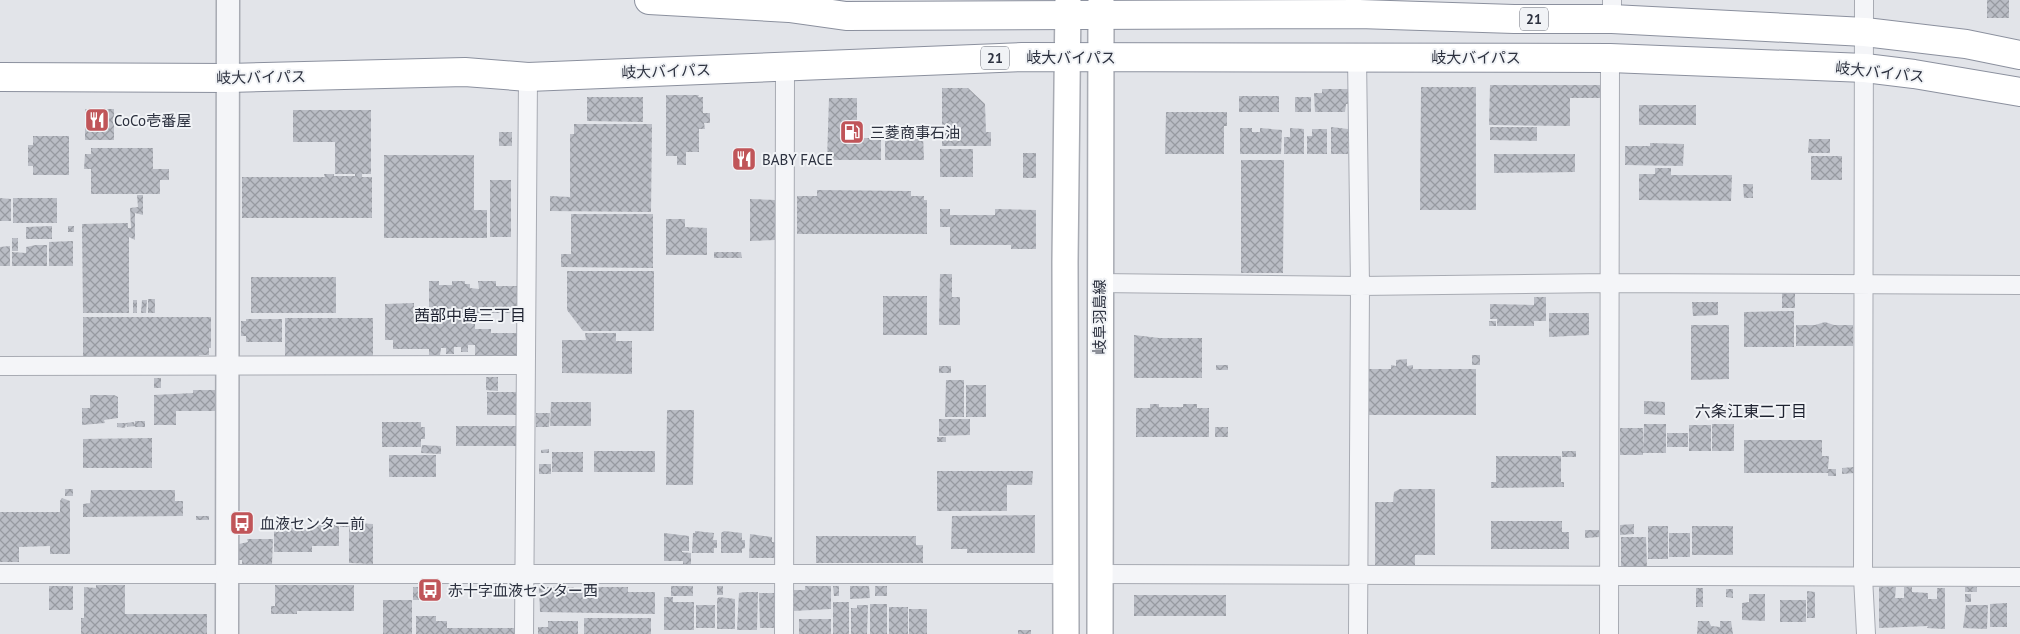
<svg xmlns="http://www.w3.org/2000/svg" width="2020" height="634" font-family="'PT Sans','Noto Sans JP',sans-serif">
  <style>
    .building { fill: url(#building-cross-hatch) }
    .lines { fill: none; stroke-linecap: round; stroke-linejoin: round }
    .minor-casing { stroke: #a8abb3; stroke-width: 20 }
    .tertiary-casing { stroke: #a8abb3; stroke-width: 25 }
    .secondary-casing { stroke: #a8abb3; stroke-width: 28 }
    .trunk-casing { stroke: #8b909e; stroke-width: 30 }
    .minor { stroke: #f4f5f8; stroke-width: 18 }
    .tertiary { stroke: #f4f5f8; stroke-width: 22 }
    .secondary { stroke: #fff; stroke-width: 25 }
    .trunk { stroke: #fff; stroke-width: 28 }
    .labels { text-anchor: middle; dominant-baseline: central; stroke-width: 4; stroke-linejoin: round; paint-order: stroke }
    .shield { fill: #f1f3f6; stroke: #676b76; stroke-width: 1 }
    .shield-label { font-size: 14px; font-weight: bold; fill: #2c313f }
    .street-label { font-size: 15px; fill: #2c313f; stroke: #f1f3f6 }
    .poi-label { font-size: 15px; fill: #2c313f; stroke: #f1f3f6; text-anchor: start }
    .neighbourhood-label { font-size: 16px; fill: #1e2230; stroke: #f1f3f6 }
  </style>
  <defs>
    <pattern id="building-cross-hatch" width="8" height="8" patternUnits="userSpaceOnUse" patternTransform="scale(1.25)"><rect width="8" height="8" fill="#babdc5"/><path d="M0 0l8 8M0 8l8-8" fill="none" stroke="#979aa1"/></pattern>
  </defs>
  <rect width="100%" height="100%" fill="#e2e4e9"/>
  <path class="building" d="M1987 0H2009V18H1987Z
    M1490 85H1601V98H1570V126L1489 125Z
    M1421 87H1476V210H1420Z
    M942 88H968L985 104 986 132H991V146H942Z
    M1322 89H1350V104H1346L1345 112H1315L1314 93H1322Z
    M666 95H699L698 97H703V113H710V123H704L705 129H699V152H686V165H677V156H666Z
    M1239 96H1279V112H1239Z
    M587 97H643V122L587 121Z
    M1295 97H1311V112H1295Z
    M829 98H857V138H881V160H827Z
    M1639 105H1696V125H1639Z
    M85 109H114V140H85Z
    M293 110H371V174H362V177H372V218H242V177H325L324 174H334V176H355V174H335V142H293Z
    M1166 112H1227V126H1224V154H1165Z
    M574 124H652L651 212 550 211V196L570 197V134H574Z
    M1331 127 1348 129V154H1331Z
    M1490 127H1537V141L1490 140Z
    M1240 128H1252V132H1260V128L1282 130 1281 154H1240Z
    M1290 128 1304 129V154H1284V137H1290Z
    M1312 129H1327V154H1307V136H1312Z
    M499 132H512V146H499Z
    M900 133 923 135 924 160H885V135Z
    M33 136H69V175H33V166H28V145H33Z
    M1809 139H1830V153H1808Z
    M1650 143 1684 144 1683 166 1625 165V146H1650Z
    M91 148H153V169H169V180H160V194H91V169H84L85 154H91Z
    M940 149H973V177H940Z
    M1023 153H1036V178H1023Z
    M1494 154H1575V172L1494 173Z
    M384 155H474V210H487V238H384Z
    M1811 156H1842V180H1811Z
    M1241 160H1284L1283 273H1241Z
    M1655 168H1671V175H1732L1731 201 1639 200V174H1655Z
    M490 180H511V237H490Z
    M1743 184H1753V198H1744Z
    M817 190 911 191V196H924V200H927V234H797V196H817Z
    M137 195H143V215L135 213V240L129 237V313H83L82 224 128 223V228H131L130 208 138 207Z
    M0 198 11 199V221H0Z
    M13 198H57V223H13Z
    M750 199 775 200V240L750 241Z
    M940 209H950V215H995V209L1036 210V249H1011V245H950V227H940Z
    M571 214H653V268L561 267V254H571Z
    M666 219H685V227L707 228V255H666Z
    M52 226V239H26V227Z
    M68 226H74V232H68Z
    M12 238H18V251H12Z
    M73 241V266H49V242Z
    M36 245H47V266H12V252L26 253V247Z
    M10 246V266H0V247Z
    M714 252H741L742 258H714Z
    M567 271H654V331H583L567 310Z
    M940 274H952V297H960V325H939Z
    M251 277H336V313H251Z
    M429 281H439V285H452V281H465V284H470V288L479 289 478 281H496V286H517V313H429V320H445V315H475V329H491V333H518V356H475V345H468V352H461V347H454V354H446V348H441L440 355H429V349H393V340H385V304L414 303V307H429Z
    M1782 293H1795V308H1782Z
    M883 296H927V335H883Z
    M1534 297H1546V321H1534V326H1497V319H1490V304L1534 305Z
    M148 299H155V313H148Z
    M133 300H137V313H133Z
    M142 300H147L146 313H141Z
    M1692 302H1718V315L1693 316Z
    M1794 311V347H1744V312Z
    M1549 313H1589V335L1549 337Z
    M83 317H211V348H209V355H199V358H83Z
    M285 318H373V358H285Z
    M246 319H282V342H246V336H241V321H246Z
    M1489 321H1496V326H1489Z
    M1825 322 1834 325H1853V346H1796V325H1815Z
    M1691 325H1729V379L1691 380Z
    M585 333H616V341H632V374L562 373V340H586Z
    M1134 335 1159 338H1202V378H1134Z
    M1472 355H1480V365H1472Z
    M1407 359V366L1413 365V369H1476V415H1369V369H1391V365L1396 366V360Z
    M1216 365H1228V370H1216Z
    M939 366H951V373H939Z
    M486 377H498V391L486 390Z
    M154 378H161V388H154Z
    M946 380H964V417H945Z
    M966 385H986V417H966Z
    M193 390H215V411H176V425H154V395L193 393Z
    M487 392H517V415H487Z
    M90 395H114L118 397V418L104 420 105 423 82 425V408H90Z
    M1644 401 1665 402V415L1644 414Z
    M551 402H591V426H550Z
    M1150 404H1159V407H1183V404H1197V408H1209V437H1136V408H1150Z
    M667 410H694L693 485H666Z
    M536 413H550L549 427H536Z
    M939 419H970V435L939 436Z
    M135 421H145V427H135Z
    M134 422 135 426 127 427 126 423Z
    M382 422H421V427H425V439H421V447H382Z
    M117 423H126L125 428 117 427Z
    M1644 424H1666V453H1643Z
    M1712 424H1734V451H1712Z
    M1689 425H1711V451H1689Z
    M456 426H516L518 446H456Z
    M1215 427H1228V437H1215Z
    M1620 428H1643V455H1620Z
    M1667 433H1688V447H1667Z
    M937 437H946V442H937Z
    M152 438V468H83V439Z
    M1744 440H1822V456H1829L1828 469H1836V476H1828V473H1744Z
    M422 445 441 446V454L421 453Z
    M549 449V453H541V450Z
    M594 451H655V472H594Z
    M1562 451H1576V457H1562Z
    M552 452H583V472H552Z
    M389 455H436V477H389Z
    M1496 456H1561V482H1564V487L1491 488V482H1496Z
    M539 464H551V474H539Z
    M1854 467 1855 473 1842 474V468Z
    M937 471H1033L1032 485H1007V511H937Z
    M65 489H73V496H65Z
    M1400 489H1435V555H1415V565H1375V502H1393L1394 492Z
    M91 490H175V501H183V516L83 517V504L90 503Z
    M62 498 70 501V554H50V546L19 547V562H0V512H60V501Z
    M1035 515V553H967V549H951L952 516Z
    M196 516H209V520H196Z
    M1491 521H1562V532H1569V549H1491Z
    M340 522 373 524V564L349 563V527H340Z
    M1634 524V534L1620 535V525Z
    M312 525H339V546H312V552H274V528H312Z
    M1648 526H1668V559H1648Z
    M1692 526H1733V555H1692Z
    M1585 530H1599V537L1585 538Z
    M695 531 714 533 713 540H717V548H714V553H692L693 533H695Z
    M724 531 742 533V540H745V548L742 549V553H721V533Z
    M664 533 689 536V551H682V552L691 553V566H683V561H664Z
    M1669 533H1690V557H1669Z
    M750 534 772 537V542H775V558H749Z
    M816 536H916V545H923V563H816Z
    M1621 537H1646L1647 567H1621Z
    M247 539H273L272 564H242V560H238L239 544 248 542Z
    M96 585H125V614H207V634H81V618H84V587L96 588Z
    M275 585H354V611H297V614H271V606H275Z
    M49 586H73V610H49Z
    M671 586H693V596H671Z
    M717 586H723V595H717Z
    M805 586H831V609L793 611V590H805Z
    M833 586H839V596H834Z
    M850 586H869L870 598 850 599Z
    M875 586H887V596H875Z
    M413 587H422V600H413Z
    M539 587H574V590H588V587H628V592H655V614L540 612Z
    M1879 587H1896L1895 598H1904V587H1912V592L1928 593V599H1937V588H1945V629L1927 628 1928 626 1879 628Z
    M1965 587H1977V592H1965Z
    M1696 588H1703V607H1696Z
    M1726 589H1733V598L1726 597Z
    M1807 591 1815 592V618H1807Z
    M745 592H758L757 630H737L739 593Z
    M759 593H774L775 595V628H760Z
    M1749 594H1765V621L1742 620V603L1749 602Z
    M1965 594H1971V602H1965Z
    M1134 595H1226V616H1134Z
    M664 597H673V602H694V630H664Z
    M719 597 735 599V629H717V599Z
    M383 600H412V634H383Z
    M1780 600H1806V622H1780Z
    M833 602H849V634H833Z
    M2007 603V627H1990V604Z
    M870 604H887V634H870Z
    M696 605H715V628H696Z
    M857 605H868L867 634H851V608H857Z
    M1966 605H1988L1987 629 1963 628Z
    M889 607H908V634H889Z
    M909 609H927V634H909Z
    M416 616H436V621H447V628H515V634H416Z
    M584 618H651V634H584Z
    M799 619H831V634H799Z
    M548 621H578V634H538V627H548Z
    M1698 621H1709L1711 626 1720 627V621H1731L1733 634H1697Z
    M1018 630H1031V634H1018Z"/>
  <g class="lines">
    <defs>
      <path id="minor" d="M1612 0V19
        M1864 0 1863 577 1866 634
        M1357 57 1360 286 1358 634
        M1099 283 1360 286 1611 283 2020 285
        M0 366 525 365
        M0 574H1066
        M1100 574 2020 577
        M524 634 528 77
        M784 634 785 67
        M1609 634 1610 58"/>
      <path id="tertiary" d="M227 634 228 0"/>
      <path id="secondary" d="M1066 634 1065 262 1068 0
        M1100 634 1101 0"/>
      <path id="trunk" d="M649 0 789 8 846 16 1359 14 1514 19H1612L1865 32 1966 44 2020 55
        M0 77 228 78 465 72 528 77 1022 57 1610 58 1865 68 1914 74 2020 92"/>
    </defs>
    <use href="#minor" class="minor-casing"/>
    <use href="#tertiary" class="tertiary-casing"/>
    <use href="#secondary" class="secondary-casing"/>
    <use href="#trunk" class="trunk-casing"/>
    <use href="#minor" class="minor"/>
    <use href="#tertiary" class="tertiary"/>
    <use href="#secondary" class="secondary"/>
    <use href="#trunk" class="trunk"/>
  </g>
  <defs>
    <symbol id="restaurant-square" viewBox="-11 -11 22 22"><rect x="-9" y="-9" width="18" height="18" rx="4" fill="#c05559" stroke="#f1f3f6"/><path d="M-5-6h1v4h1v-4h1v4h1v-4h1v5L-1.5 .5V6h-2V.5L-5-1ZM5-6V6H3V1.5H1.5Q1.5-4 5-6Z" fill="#fff"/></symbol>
    <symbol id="fuel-square" viewBox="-11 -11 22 22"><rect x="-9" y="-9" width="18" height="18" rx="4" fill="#c05559" stroke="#f1f3f6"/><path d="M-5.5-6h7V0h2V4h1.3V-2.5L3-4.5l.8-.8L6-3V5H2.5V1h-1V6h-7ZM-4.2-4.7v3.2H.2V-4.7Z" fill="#fff"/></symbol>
    <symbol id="bus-square" viewBox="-11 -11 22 22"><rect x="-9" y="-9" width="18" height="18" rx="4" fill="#c05559" stroke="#f1f3f6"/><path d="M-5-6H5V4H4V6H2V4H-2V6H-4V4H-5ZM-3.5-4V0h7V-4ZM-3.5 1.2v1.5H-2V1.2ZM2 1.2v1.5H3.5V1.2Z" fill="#fff"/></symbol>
  </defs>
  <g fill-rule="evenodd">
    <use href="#restaurant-square" x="83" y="106" width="28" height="28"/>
    <use href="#fuel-square" x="838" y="118" width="28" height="28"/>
    <use href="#restaurant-square" x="730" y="145" width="28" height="28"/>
    <use href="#bus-square" x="228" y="509" width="28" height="28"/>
    <use href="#bus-square" x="416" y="576" width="28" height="28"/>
  </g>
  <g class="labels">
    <g class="shield">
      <rect x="1520" y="7.5" width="28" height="23" rx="4"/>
      <rect x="981" y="46.5" width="28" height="23" rx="4"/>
    </g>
    <g class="shield-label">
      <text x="1534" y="19">21</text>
      <text x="995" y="58">21</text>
    </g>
    <g class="street-label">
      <text x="1071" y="57">岐大バイパス</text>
      <text x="1476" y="57">岐大バイパス</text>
      <text transform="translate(666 71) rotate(-2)">岐大バイパス</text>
      <text transform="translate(1880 72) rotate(6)">岐大バイパス</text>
      <text transform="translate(261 77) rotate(-1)">岐大バイパス</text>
      <text transform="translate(1099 317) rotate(-90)">岐阜羽島線</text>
    </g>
    <g class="poi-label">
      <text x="114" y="120">CoCo壱番屋</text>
      <text x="870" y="132">三菱商事石油</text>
      <text x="762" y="159">BABY FACE</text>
      <text x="260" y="523">血液センター前</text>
      <text x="448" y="590">赤十字血液センター西</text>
    </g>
    <g class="neighbourhood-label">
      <text x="470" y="315">茜部中島三丁目</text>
      <text x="1751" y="411">六条江東二丁目</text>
    </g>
  </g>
</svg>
